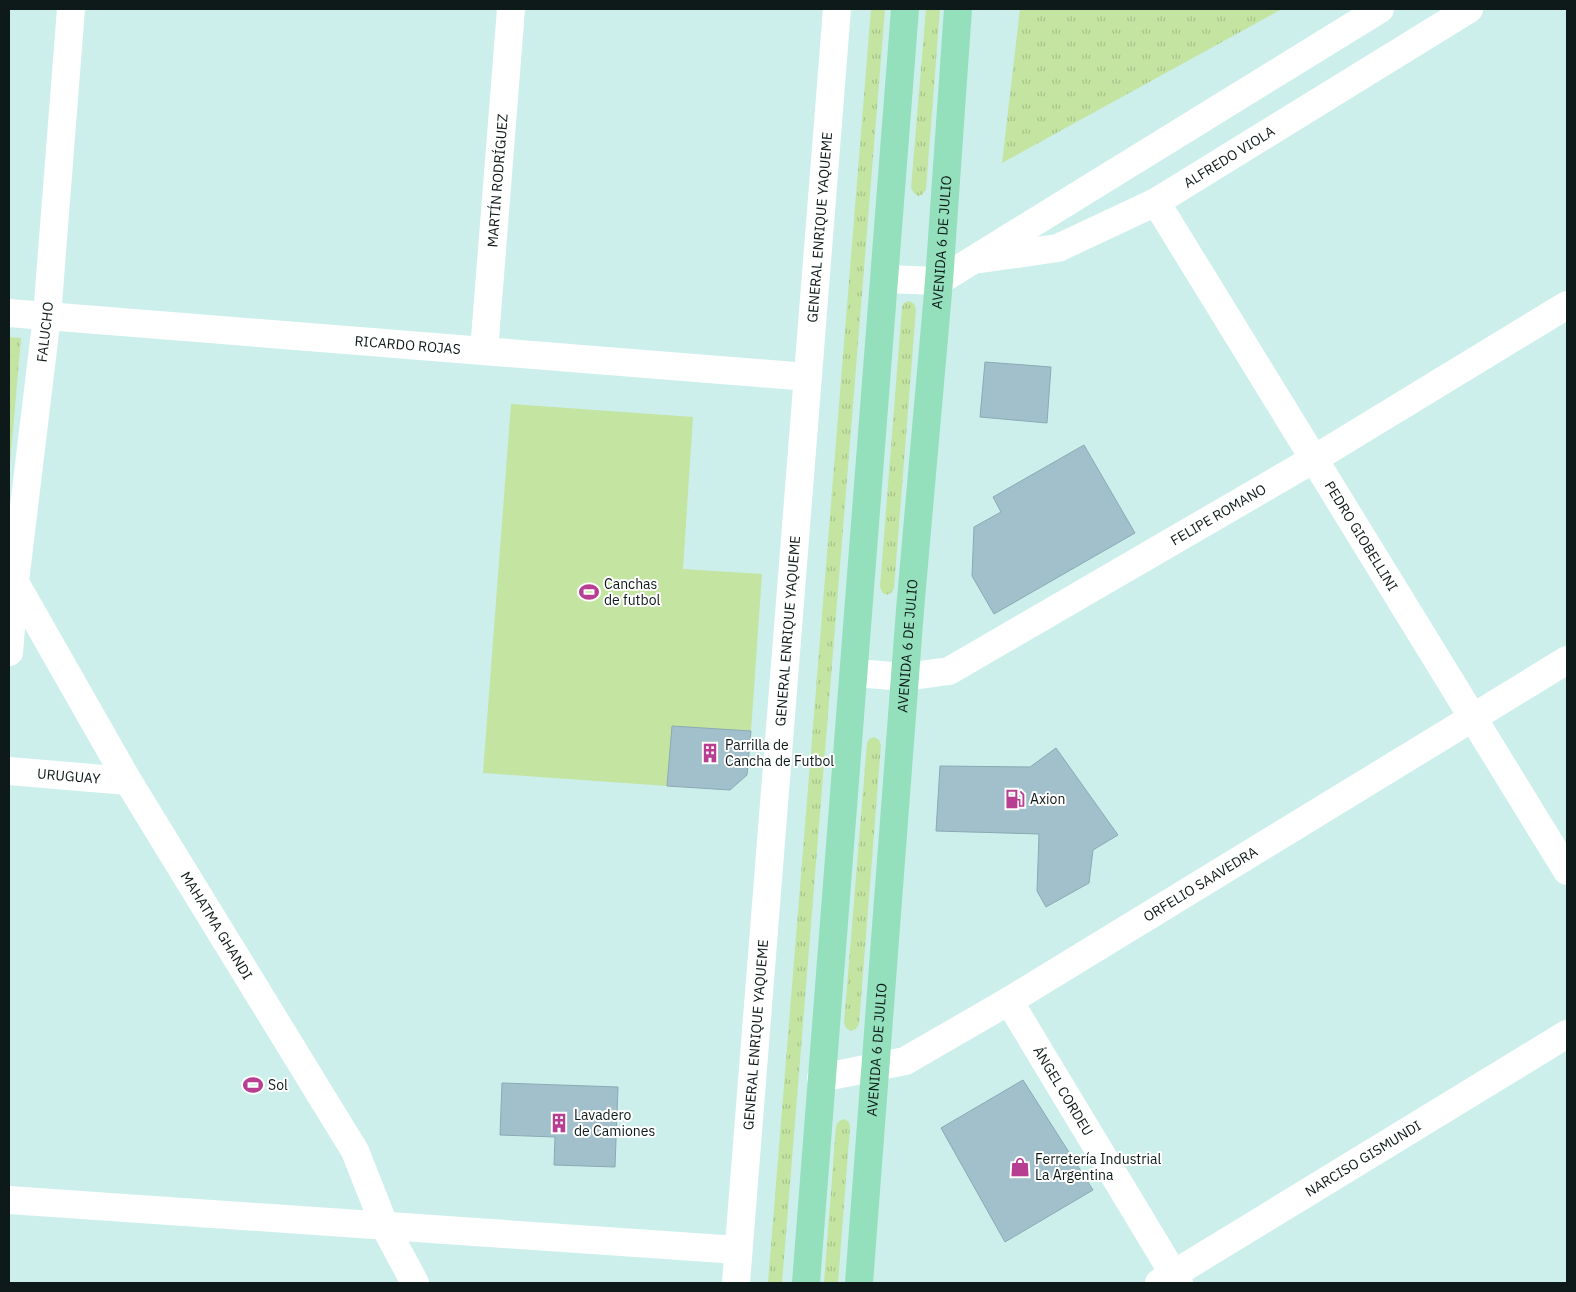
<svg xmlns="http://www.w3.org/2000/svg" width="1576" height="1292" font-family="'IBM Plex Sans',sans-serif">
  <style>
    .grass { fill: url(#grass-tufts) }
    .green { fill: #c4e4a1 }
    .building { fill: #a1c0cb; stroke: #8ba9b3 }
    .lines { fill: none; stroke-linecap: round; stroke-linejoin: round }
    .minor { stroke: #fff; stroke-width: 28 }
    .major { stroke: #94e0bc; stroke-width: 28 }
    .labels { text-anchor: middle; dominant-baseline: central; stroke-width: 4; stroke-linejoin: round; paint-order: stroke }
    .street-label { font-size: 14px; fill: #0d1a19; stroke: #fff }
    .poi-label { font-size: 14px; fill: #0d1a19; stroke: #fff; text-anchor: start }
  </style>
  <defs>
    <pattern id="grass-tufts" width="24" height="20" patternUnits="userSpaceOnUse" patternTransform="scale(1.25)"><rect width="24" height="20" fill="#c4e4a1"/><path d="M3 7l-1-3M5 7V3M7 7l1-3M15 17l-1-3M17 17v-4M19 17l1-3" fill="none" stroke="#a7c38a"/></pattern>
  </defs>
  <rect width="100%" height="100%" fill="#ccefec"/>
  <path class="grass" d="M871 9H885L782 1283H768Z
    M926 9H940L926 189 923 194 918 196 914 193 911 188Z
    M1020 9H1282L1002 163Z
    M909 301 914 304 916 309 894 588 891 593 886 595 882 592 880 587 902 307 904 303Z
    M9 337 21 338 9 475Z
    M874 737 879 740 881 745 859 1024 856 1029 851 1031 846 1028 844 1023 867 743 869 739Z
    M844 1119 849 1122 850 1127 838 1283H824L836 1126 839 1121Z"/>
  <path class="green" d="M511 404 693 417 683 569 762 574 751 731 672 726 667 786 483 773Z"/>
  <path class="building" d="M985 362 1051 367 1047 423 980 417Z
    M1084 445 1135 533 994 614 972 576 974 527 1001 512 993 497Z
    M672 726 751 731 747 775 730 790 667 786Z
    M1056 748 1118 835 1093 850 1089 883 1046 907 1037 891 1039 834 936 831 940 766 1030 767Z
    M1023 1080 1093 1190 1005 1242 941 1128Z
    M502 1083 618 1087 615 1167 554 1165 555 1137 500 1135Z"/>
  <g class="lines">
    <g class="minor">
      <path id="s1" d="M1156 202 1567 871"/>
      <path id="s2" d="M981 259 1058 248 1156 202 1469 9"/>
      <path d="M884 279 939 281 1380 9"/>
      <path id="s3" d="M9 313 808 377"/>
      <path id="s4" d="M484 351 511 9"/>
      <path id="s5" d="M9 572 128 781 355 1151 385 1227 415 1283"/>
      <path id="s6" d="M9 652 15 581 47 316 71 9"/>
      <path id="s7" d="M855 673 905 677 949 671 1314 459 1567 305"/>
      <path id="s8" d="M9 771 128 781"/>
      <path id="s9" d="M1009 1001 1179 1283"/>
      <path id="s10" d="M821 1078 905 1061 1009 1001 1567 660"/>
      <path d="M9 1200 738 1250"/>
      <path id="s11" d="M736 1283 837 9"/>
      <path id="s12" d="M1159 1283 1567 1034"/>
    </g>
    <g class="major">
      <path d="M806 1283 905 9"/>
      <path id="s13" d="M859 1283 910 610 939 281 958 9"/>
    </g>
  </g>
  <defs>
    <symbol id="stadium-bare" viewBox="-9 -9 18 18"><path d="M0-5a6.5 5 0 1 0 0 10a6.5 5 0 1 0 0-10ZM-3.5-1.8h7v3.6h-7Z" fill="#b83e91" stroke="#fff" stroke-width="2.5" paint-order="stroke"/></symbol>
    <symbol id="building-bare" viewBox="-9 -9 18 18"><path d="M-4-6H4V6H1V3H-1V6H-4ZM-2.5-4.3h1.7v1.8h-1.7ZM.8-4.3h1.7v1.8H.8ZM-2.5-1h1.7V.8h-1.7ZM.8-1h1.7V.8H.8Z" fill="#b83e91" stroke="#fff" stroke-width="2.5" paint-order="stroke"/></symbol>
    <symbol id="fuel-bare" viewBox="-9 -9 18 18"><path d="M-5.5-6h7V0h2V4h1.3V-2.5L3-4.5l.8-.8L6-3V5H2.5V1h-1V6h-7ZM-4.2-4.7v3.2H.2V-4.7Z" fill="#b83e91" stroke="#fff" stroke-width="2.5" paint-order="stroke"/></symbol>
    <symbol id="shop-bare" viewBox="-9 -9 18 18"><path d="M-5-2.5h2.3a2.7 3.5 0 0 1 5.4 0H5L5.5 6h-11ZM-1.5-2.5h3a1.5 2.3 0 0 0-3 0Z" fill="#b83e91" stroke="#fff" stroke-width="2.5" paint-order="stroke"/></symbol>
  </defs>
  <g fill-rule="evenodd">
    <use href="#stadium-bare" x="575" y="578" width="28" height="28"/>
    <use href="#building-bare" x="696" y="739" width="28" height="28"/>
    <use href="#fuel-bare" x="1001" y="785" width="28" height="28"/>
    <use href="#stadium-bare" x="239" y="1071" width="28" height="28"/>
    <use href="#building-bare" x="545" y="1109" width="28" height="28"/>
    <use href="#shop-bare" x="1006" y="1153" width="28" height="28"/>
  </g>
  <g class="labels">
    <g class="street-label">
      <text stroke="none"><textPath href="#s2" startOffset="272">ALFREDO VIOLA</textPath></text>
      <text stroke="none"><textPath href="#s4" startOffset="171">MARTÍN RODRÍGUEZ</textPath></text>
      <text stroke="none"><textPath href="#s11" startOffset="1059">GENERAL ENRIQUE YAQUEME</textPath></text>
      <text stroke="none"><textPath href="#s13" startOffset="1044">AVENIDA 6 DE JULIO</textPath></text>
      <text stroke="none"><textPath href="#s6" startOffset="322">FALUCHO</textPath></text>
      <text stroke="none"><textPath href="#s3" startOffset="400">RICARDO ROJAS</textPath></text>
      <text stroke="none"><textPath href="#s7" startOffset="406">FELIPE ROMANO</textPath></text>
      <text stroke="none"><textPath href="#s1" startOffset="392">PEDRO GIOBELLINI</textPath></text>
      <text stroke="none"><textPath href="#s11" startOffset="654">GENERAL ENRIQUE YAQUEME</textPath></text>
      <text stroke="none"><textPath href="#s13" startOffset="639">AVENIDA 6 DE JULIO</textPath></text>
      <text stroke="none"><textPath href="#s8" startOffset="60">URUGUAY</textPath></text>
      <text stroke="none"><textPath href="#s10" startOffset="430">ORFELIO SAAVEDRA</textPath></text>
      <text stroke="none"><textPath href="#s5" startOffset="410">MAHATMA GHANDI</textPath></text>
      <text stroke="none"><textPath href="#s11" startOffset="249">GENERAL ENRIQUE YAQUEME</textPath></text>
      <text stroke="none"><textPath href="#s13" startOffset="234">AVENIDA 6 DE JULIO</textPath></text>
      <text stroke="none"><textPath href="#s9" startOffset="105">ÁNGEL CORDEU</textPath></text>
      <text stroke="none"><textPath href="#s12" startOffset="239">NARCISO GISMUNDI</textPath></text>
    </g>
    <g class="poi-label">
      <text x="604" y="584">Canchas<tspan x="604" dy="16">de futbol</tspan></text>
      <text x="725" y="745">Parrilla de<tspan x="725" dy="16">Cancha de Futbol</tspan></text>
      <text x="1030" y="799">Axion</text>
      <text x="268" y="1085">Sol</text>
      <text x="574" y="1115">Lavadero<tspan x="574" dy="16">de Camiones</tspan></text>
      <text x="1035" y="1159">Ferretería Industrial<tspan x="1035" dy="16">La Argentina</tspan></text>
    </g>
  </g>
  <rect width="1576" height="1292" fill="none" stroke="#0d1a19" stroke-width="20"/>
</svg>
